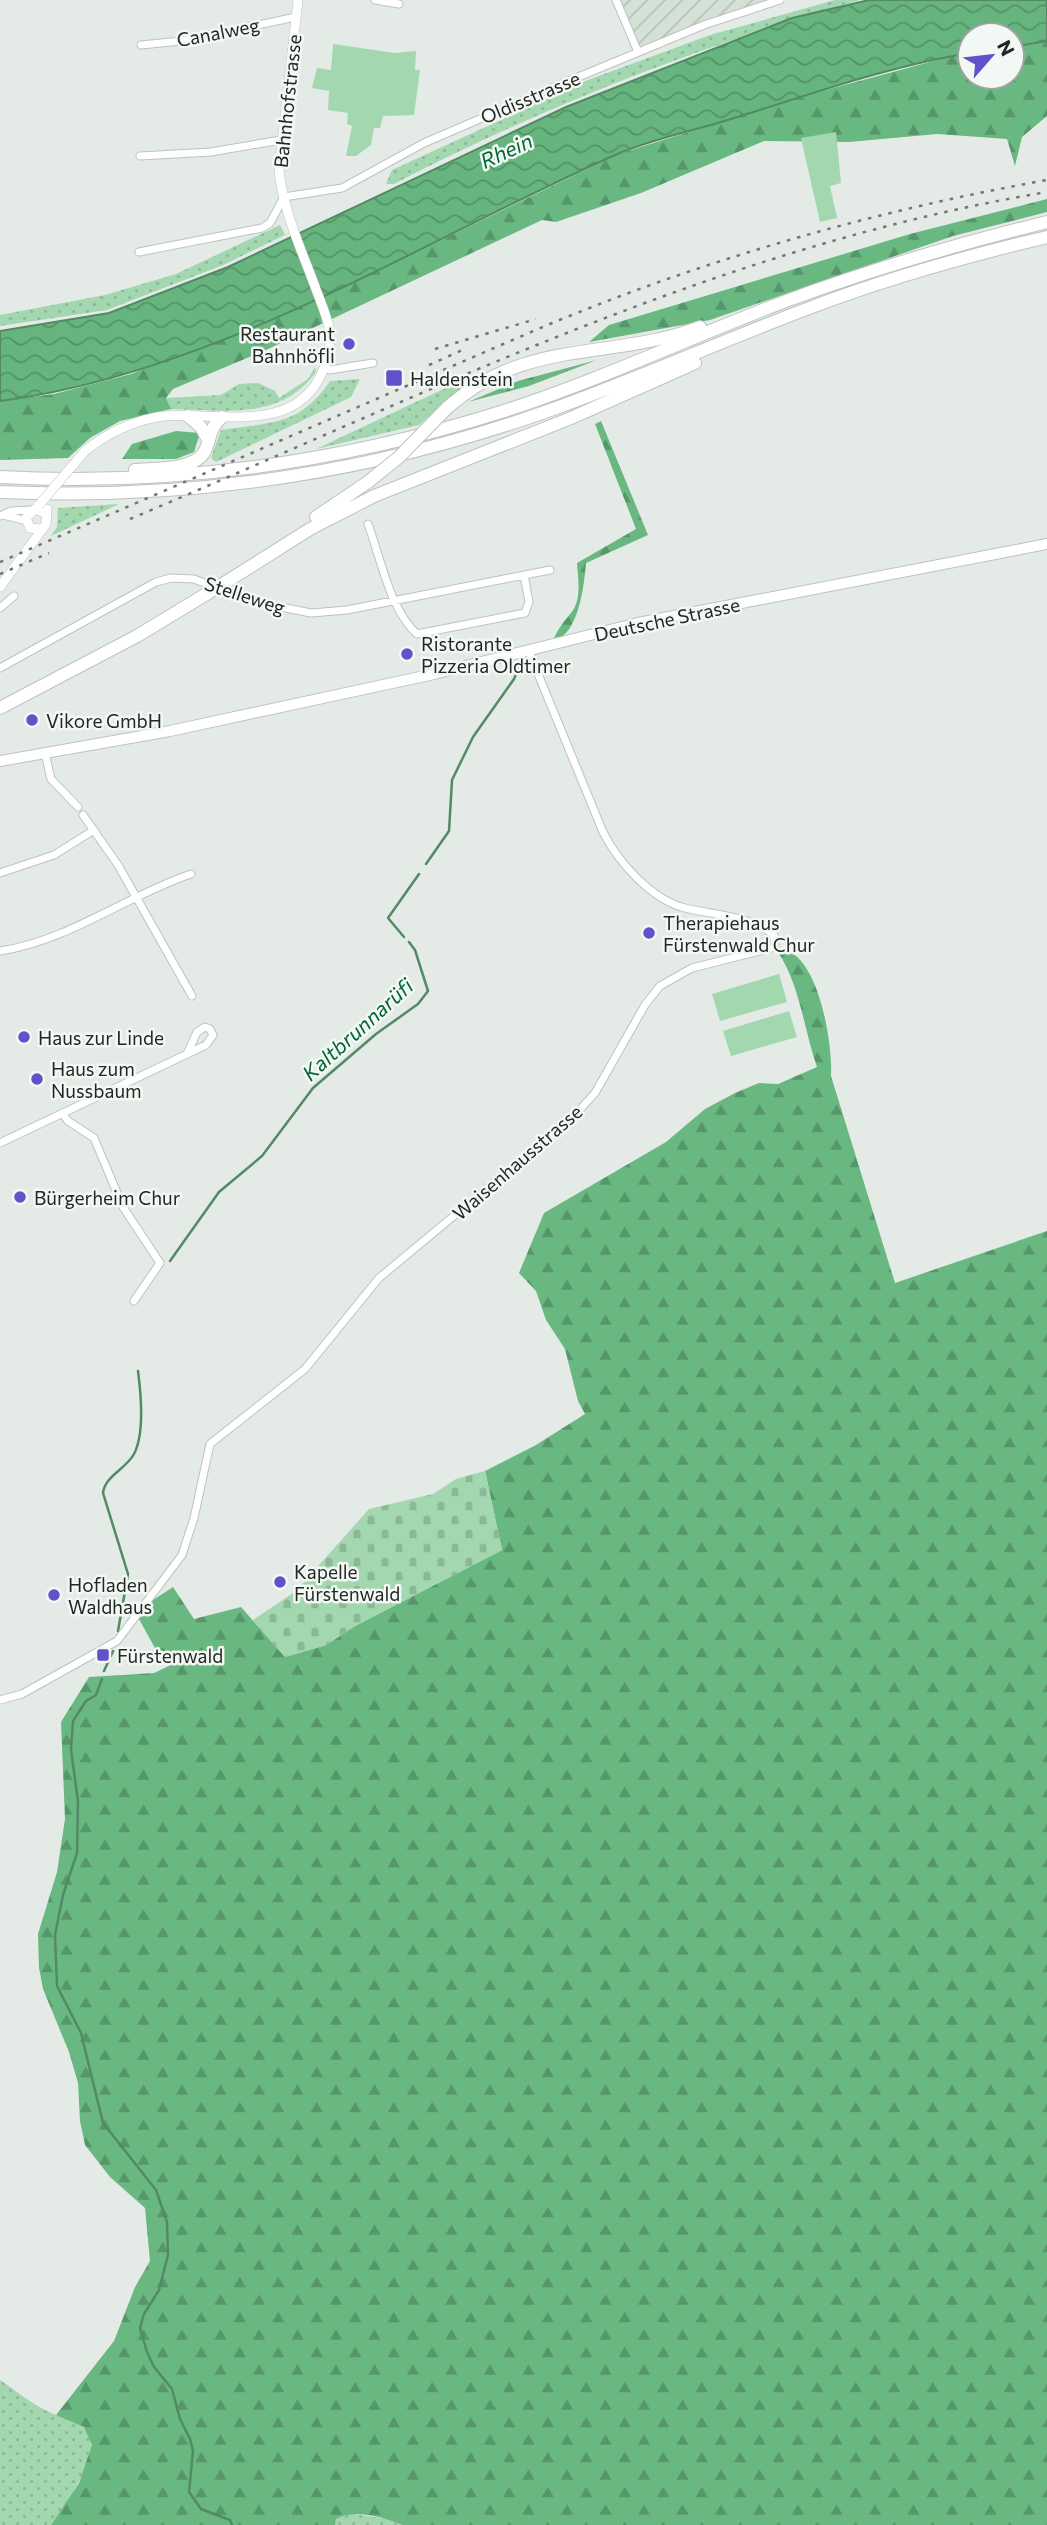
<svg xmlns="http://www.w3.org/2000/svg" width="1047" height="2525" font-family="Commissioner,sans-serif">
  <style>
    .industrial { fill: url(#industrial-furrows) }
    .grass { fill: url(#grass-dots) }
    .forest { fill: url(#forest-firs) }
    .cemetery { fill: url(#cemetery-stones) }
    .garden { fill: #a2d7b0 }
    .water { fill: url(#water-waves); stroke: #528a64; stroke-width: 2 }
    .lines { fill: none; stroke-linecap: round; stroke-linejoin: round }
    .stream { stroke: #528a64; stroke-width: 2.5 }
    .minor-casing { stroke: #bdc3be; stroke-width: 9 }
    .tertiary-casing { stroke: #bdc3be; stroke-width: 10 }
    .primary-casing { stroke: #bdc3be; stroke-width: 12 }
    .motorway-casing { stroke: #bdc3be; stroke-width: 14 }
    .minor { stroke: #fff; stroke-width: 7 }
    .tertiary { stroke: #fff; stroke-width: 9 }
    .primary { stroke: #fff; stroke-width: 10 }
    .motorway { stroke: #fff; stroke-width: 12 }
    .rail { stroke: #727774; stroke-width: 2.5; stroke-dasharray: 3.5 7; stroke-linecap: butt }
    .tertiary-bridge-casing { stroke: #bdc3be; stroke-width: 10; stroke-linecap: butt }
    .motorway-bridge-casing { stroke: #bdc3be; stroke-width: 14; stroke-linecap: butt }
    .tertiary-bridge { stroke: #fff; stroke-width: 9 }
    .motorway-bridge { stroke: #fff; stroke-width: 12 }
    .poi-dot { fill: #6251ca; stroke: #f2f8f3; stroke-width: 2.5 }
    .labels { text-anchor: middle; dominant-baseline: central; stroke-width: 5; stroke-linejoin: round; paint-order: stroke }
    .street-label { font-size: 19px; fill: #242725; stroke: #f2f8f3 }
    .poi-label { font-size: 19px; fill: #242725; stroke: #f2f8f3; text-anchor: start }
    .water-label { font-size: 21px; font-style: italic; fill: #036533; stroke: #f2f8f3 }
  </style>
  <defs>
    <pattern id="industrial-furrows" width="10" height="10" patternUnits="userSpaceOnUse" patternTransform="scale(1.75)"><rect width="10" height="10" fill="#d4e1d7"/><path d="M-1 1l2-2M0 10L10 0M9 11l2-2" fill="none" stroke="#b6c1b8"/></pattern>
    <pattern id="grass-dots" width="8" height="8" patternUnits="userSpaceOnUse" patternTransform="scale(1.75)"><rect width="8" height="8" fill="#a2d7b0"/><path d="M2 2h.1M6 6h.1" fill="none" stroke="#8bb997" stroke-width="1.8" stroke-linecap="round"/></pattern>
    <pattern id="forest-firs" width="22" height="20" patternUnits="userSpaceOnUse" patternTransform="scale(1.75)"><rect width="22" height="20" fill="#69b882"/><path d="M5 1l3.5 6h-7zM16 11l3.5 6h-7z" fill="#56966a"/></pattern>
    <pattern id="cemetery-stones" width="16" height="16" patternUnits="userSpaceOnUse" patternTransform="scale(1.75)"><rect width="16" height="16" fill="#a2d7b0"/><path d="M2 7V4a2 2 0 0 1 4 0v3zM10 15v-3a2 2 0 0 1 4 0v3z" fill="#8bb997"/></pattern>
    <pattern id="water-waves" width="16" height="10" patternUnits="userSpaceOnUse" patternTransform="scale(1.75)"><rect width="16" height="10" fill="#66b57f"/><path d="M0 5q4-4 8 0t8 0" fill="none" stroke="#549368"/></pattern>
  </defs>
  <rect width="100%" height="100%" fill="#e4ebe6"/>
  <path class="industrial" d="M619 0H783L640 47Z"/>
  <path class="grass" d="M835 0H860C700 46 542 107 394 184H386L392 170 588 80 710 35Z
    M280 225 285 235 223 265 107 310 0 326V315L105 295 176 274Z
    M315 367 316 372C280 421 225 410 171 409L166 398 221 395 239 384 258 383 275 391 279 398 308 379Z
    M467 378 461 389 419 425 316 449Z
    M360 379 351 397 216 462 211 458 221 430C270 422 299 427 330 381Z
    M119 504 51 536 57 527 58 508Z
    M0 2380C15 2390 29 2402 45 2410 57 2416 75 2420 85 2428 108 2448 63 2507 51 2525H0Z
    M346 2513 389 2519 402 2525H335L336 2519Z"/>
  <path class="forest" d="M1047 41V116L1022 137 1015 166 1007 139 937 134 849 142 764 141 641 193 556 222 542 220 266 350 173 389 166 398 171 409 120 421 90 438 68 458 0 460V401L54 394 131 374 255 325 365 277 618 154 815 93 952 56 970 53V77H1012V47Z
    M1047 199V212L953 236 710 320 589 342 609 325 910 234Z
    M597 360 529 386 468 402 518 381Z
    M601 421 648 535 586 563C584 585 579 635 553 641 558 628 563 623 571 613 582 600 578 579 577 563L636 529 595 424Z
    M176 431 200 433 194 452 176 459H122L132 444Z
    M783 950C819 955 833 1046 831 1076L895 1283 1047 1231V2525H402C384 2517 354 2509 336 2519L335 2525H51L79 2483 92 2445 84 2427 56 2415 114 2341 135 2287 150 2261 145 2208 110 2177 85 2145 80 2121 78 2083 69 2052 43 1989 39 1968 38 1934 57 1872 65 1819 61 1722 89 1677 154 1673 175 1663 169 1653 156 1650 139 1619 153 1600 173 1587 194 1619 241 1607 285 1657 326 1645 355 1626 502 1550 485 1471 536 1445 585 1414 578 1401 565 1349 546 1320 536 1291 519 1273 544 1213 666 1142 705 1109 735 1093 759 1083 778 1084 817 1067C804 1030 800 985 778 952Z"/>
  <path class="cemetery" d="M485 1471 502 1550 355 1626 326 1645 285 1657 253 1620 296 1591 369 1509 433 1494 456 1479Z"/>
  <path class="garden" d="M333 44 395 53 416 51 415 70H420L414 115 383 116 380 128H374L371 145 356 156H346L352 126 347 124 348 113 328 110 329 91 312 88 317 68 331 70Z
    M836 132 841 183 830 186 837 218 820 222 801 138Z
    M779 974 787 1002 720 1021 712 994Z
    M789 1011 797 1037 731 1056 723 1031Z"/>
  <path class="water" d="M869 0H1047V41L1012 47V35H970V53C889 66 809 95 731 119 693 131 651 139 615 155 418 243 216 373 0 401V331L109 313 228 267 566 107 792 18Z"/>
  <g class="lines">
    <path class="stream" d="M426 864 449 831 452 780 473 737 514 679 520 664
      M404 937 388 918 419 874
      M170 1261 219 1192 262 1156 313 1088 376 1034 418 1004 428 991 415 950 409 942
      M118 1631 128 1574 103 1493C105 1476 126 1469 134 1454 145 1433 141 1394 138 1371
      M104 1671 113 1651
      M102 1679 96 1695 86 1701 73 1721 71 1750 78 1801 77 1853 63 1895 55 1935 57 1986 81 2033 103 2123 156 2190 167 2222 168 2255 159 2290 144 2314 140 2328 147 2352 154 2367 172 2389 180 2419 190 2439 193 2451 189 2492 201 2509 230 2520 232 2525"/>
    <defs>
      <path id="minor" d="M375 0 399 4
        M616 0 638 52
        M141 45 181 41 296 17
        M140 156 211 152 281 140
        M139 252 262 228 270 223 284 197 342 188 424 143 559 85 704 25 780 0
        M325 368 330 370 373 363
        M3 515 27 521
        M0 516 11 511 32 510
        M368 524C381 559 390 610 417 634L525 613 529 602 524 575
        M0 608 14 596
        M0 668 156 582 171 578 194 579 251 601 311 613 347 610 550 570
        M45 753 51 779 78 807
        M83 815 118 865 192 996
        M0 873 54 855 94 830
        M0 951C68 941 126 896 191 874
        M62 1113 68 1121 94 1138 123 1207 160 1263 134 1301
        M0 1143 206 1045 213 1035 210 1029 205 1027 197 1032 187 1054
        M0 1700 22 1694 117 1641 182 1555 194 1518 210 1444 305 1369 379 1278 573 1117 595 1093 645 1005 660 986 692 968 775 947 774 935C751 916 714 915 685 908 652 900 618 862 603 832L529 652"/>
      <path id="tertiary" d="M85 451C106 434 130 422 157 417 209 409 287 437 319 379 327 364 331 349 330 333 328 319 322 305 317 292 303 253 283 212 279 170L298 0
        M41 529 30 528 26 518 35 509 45 513
        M0 587 46 524 47 509"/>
      <path id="primary" d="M0 761 170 731 434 674 638 623 1047 544"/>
      <path id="motorway" d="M447 408C527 337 610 361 700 327
        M188 416 201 427 207 438
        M135 470C153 468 195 471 205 451 211 438 209 428 222 417
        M0 477C169 486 339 463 501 412 598 381 691 337 786 301 872 269 958 244 1047 222
        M0 492C184 500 368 474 542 413 633 381 721 341 812 307 888 278 967 256 1047 237
        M316 517 368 482
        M226 582 310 529 374 496 571 418 695 363
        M0 708 137 636 208 593"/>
    </defs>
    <use href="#minor" class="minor-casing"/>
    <use href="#tertiary" class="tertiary-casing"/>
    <use href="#primary" class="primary-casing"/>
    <use href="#motorway" class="motorway-casing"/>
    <use href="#minor" class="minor"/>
    <use href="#tertiary" class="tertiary"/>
    <use href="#primary" class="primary"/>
    <use href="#motorway" class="motorway"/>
    <path class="rail" d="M435 349 536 319
      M429 365 467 348
      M130 519C434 391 718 247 1047 192
      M0 562 538 329C701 260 873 211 1047 180
      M0 574 49 553"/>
    <defs>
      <path id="tertiary-bridge" d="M39 505 85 451"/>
      <path id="motorway-bridge" d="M368 482 399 457 447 408
        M208 593 226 582"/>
    </defs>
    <use href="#tertiary-bridge" class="tertiary-bridge-casing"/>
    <use href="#motorway-bridge" class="motorway-bridge-casing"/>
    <use href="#tertiary-bridge" class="tertiary-bridge"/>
    <use href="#motorway-bridge" class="motorway-bridge"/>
  </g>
  <g class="poi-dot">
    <circle cx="349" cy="344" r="7"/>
    <rect x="385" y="369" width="18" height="18" rx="3.5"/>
    <circle cx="407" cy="654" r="7"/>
    <circle cx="32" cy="720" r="7"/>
    <circle cx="649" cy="933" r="7"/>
    <circle cx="24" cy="1037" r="7"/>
    <circle cx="37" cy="1079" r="7"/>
    <circle cx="20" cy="1197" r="7"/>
    <circle cx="280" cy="1582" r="7"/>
    <circle cx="54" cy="1595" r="7"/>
    <rect x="96" y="1648" width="14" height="14" rx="3.5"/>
  </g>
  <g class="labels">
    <g class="street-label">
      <text transform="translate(218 32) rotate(-11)">Canalweg</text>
      <text transform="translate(530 97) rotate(-23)">Oldisstrasse</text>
      <text transform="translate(287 101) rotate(-84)">Bahnhofstrasse</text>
      <text transform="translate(245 595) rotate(18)">Stelleweg</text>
      <text transform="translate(667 619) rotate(-12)">Deutsche Strasse</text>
      <text transform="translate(517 1162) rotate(-41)">Waisenhausstrasse</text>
    </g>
    <g class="poi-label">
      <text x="335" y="333" text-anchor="end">Restaurant<tspan x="335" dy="22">Bahnhöfli</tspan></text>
      <text x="410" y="378">Haldenstein</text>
      <text x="421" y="643">Ristorante<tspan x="421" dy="22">Pizzeria Oldtimer</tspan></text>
      <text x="46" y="720">Vikore GmbH</text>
      <text x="663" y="922">Therapiehaus<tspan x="663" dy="22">Fürstenwald Chur</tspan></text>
      <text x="38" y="1037">Haus zur Linde</text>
      <text x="51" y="1068">Haus zum<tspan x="51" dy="22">Nussbaum</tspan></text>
      <text x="34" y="1197">Bürgerheim Chur</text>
      <text x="294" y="1571">Kapelle<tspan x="294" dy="22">Fürstenwald</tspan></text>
      <text x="68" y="1584">Hofladen<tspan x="68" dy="22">Waldhaus</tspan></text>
      <text x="117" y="1655">Fürstenwald</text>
    </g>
    <g class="water-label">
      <text transform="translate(506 150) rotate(-25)">Rhein</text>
      <text transform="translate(357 1029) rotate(-42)">Kaltbrunnarüfi</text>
    </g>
  </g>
  <g transform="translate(991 56) rotate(62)"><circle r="33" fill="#f2f8f3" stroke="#a0a4a1" stroke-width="2"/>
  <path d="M0-5L12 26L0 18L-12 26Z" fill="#6251ca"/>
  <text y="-10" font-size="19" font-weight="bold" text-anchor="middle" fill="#242725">N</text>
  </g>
</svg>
